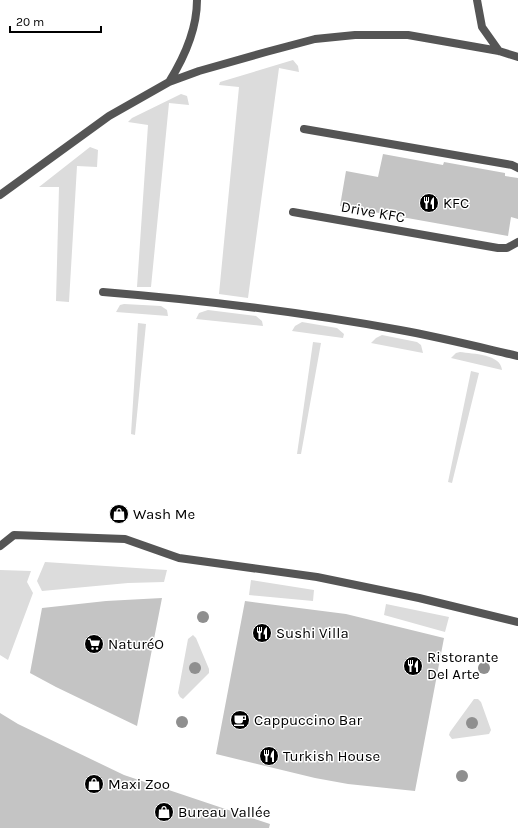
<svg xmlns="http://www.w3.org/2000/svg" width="518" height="828" font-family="Karla,sans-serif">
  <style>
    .green { fill: #dcdcdc }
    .building { fill: #c4c4c4 }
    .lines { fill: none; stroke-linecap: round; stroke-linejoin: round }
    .lane { stroke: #555; stroke-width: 8 }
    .tree { fill: #8f8f8f }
    .labels { text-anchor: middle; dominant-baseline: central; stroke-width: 3; stroke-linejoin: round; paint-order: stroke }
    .poi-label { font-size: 15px; fill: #000; stroke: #fff; text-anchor: start }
    .street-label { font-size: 15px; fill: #000; stroke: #fff }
  </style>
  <rect width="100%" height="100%" fill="#fff"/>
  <path class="green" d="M293 60 298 66 299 72 279 68 248 298 219 294 239 87 219 85 220 82Z
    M181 94 187 96 189 105 169 103 151 287H137L148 125 128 122 132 118Z
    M90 147 98 150 97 167 77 166 69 302 56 301 59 187H39Z
    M124 304 161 306 167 310 168 316 116 312 120 305Z
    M208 310 256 316 262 321 263 326 196 319 199 313Z
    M302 322 337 328 344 334 343 338 292 331 295 326Z
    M138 323 146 324 135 435 131 434Z
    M382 335 417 342 421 345 423 353 371 343 376 338Z
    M313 342 321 343 301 454H297Z
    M460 352C473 354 501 354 502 370L451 358 456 353Z
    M471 371 479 373 452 483 448 482Z
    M45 562 167 570 164 582 128 583 42 591 37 581Z
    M0 570 31 571 27 582 33 593 8 660 0 655Z
    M251 580 314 590 313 601 249 595Z
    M386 604 449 617 445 632 384 615Z
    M193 635 196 638 209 669V673L183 699 180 697 178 693 188 639Z
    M474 699H478L481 702 491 730 489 734 452 739 449 735 450 732Z"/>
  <path class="building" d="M383 154 443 165 444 162 505 173V176L518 178V219L511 217 508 236 340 206 346 171 378 177Z
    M162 598 137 726 56 687 30 673 42 608 106 601Z
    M245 601 346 614 444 638 415 791 348 784 315 778 216 754Z
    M0 713 18 724 124 775 270 824 269 828H0Z"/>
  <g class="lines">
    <path class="lane" d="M477 0 482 27 499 51
      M169 82C184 58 197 29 197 0
      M304 129 512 165 518 168
      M0 195 109 116 169 82 199 71 266 52 315 39 355 35H408L499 51 518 57
      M293 212 498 248H507L518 242
      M103 292C202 300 301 312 400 330 439 337 479 347 518 356
      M0 546 14 535 125 539 179 558 317 577 419 598 518 622"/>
  </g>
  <g class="tree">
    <circle cx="203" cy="617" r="6"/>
    <circle cx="195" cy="668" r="6"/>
    <circle cx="484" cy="668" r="6"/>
    <circle cx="182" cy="722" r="6"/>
    <circle cx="472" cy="723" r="6"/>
    <circle cx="462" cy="776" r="6"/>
  </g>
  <defs>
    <symbol id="restaurant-disc" viewBox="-11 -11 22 22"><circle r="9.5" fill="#000" stroke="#fff"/><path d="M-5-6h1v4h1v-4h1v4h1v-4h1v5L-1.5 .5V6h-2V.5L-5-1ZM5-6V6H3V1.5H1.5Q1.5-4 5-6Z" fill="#fff"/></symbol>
    <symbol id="shop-disc" viewBox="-11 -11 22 22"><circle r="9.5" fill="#000" stroke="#fff"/><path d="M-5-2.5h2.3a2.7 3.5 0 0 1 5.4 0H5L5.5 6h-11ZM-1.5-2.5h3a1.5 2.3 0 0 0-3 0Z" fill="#fff"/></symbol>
    <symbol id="supermarket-disc" viewBox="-11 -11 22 22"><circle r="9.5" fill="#000" stroke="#fff"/><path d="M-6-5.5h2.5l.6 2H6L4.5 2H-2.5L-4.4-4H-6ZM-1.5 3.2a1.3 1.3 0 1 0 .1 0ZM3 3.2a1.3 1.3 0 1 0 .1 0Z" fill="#fff"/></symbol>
    <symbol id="cafe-disc" viewBox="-11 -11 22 22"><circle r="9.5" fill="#000" stroke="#fff"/><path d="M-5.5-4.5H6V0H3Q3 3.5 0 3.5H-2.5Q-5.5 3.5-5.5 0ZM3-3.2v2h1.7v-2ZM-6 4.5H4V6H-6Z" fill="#fff"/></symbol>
  </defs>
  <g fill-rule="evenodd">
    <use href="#restaurant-disc" x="418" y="192" width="22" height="22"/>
    <use href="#shop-disc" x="108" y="503" width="22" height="22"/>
    <use href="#restaurant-disc" x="251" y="622" width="22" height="22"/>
    <use href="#supermarket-disc" x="83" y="633" width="22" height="22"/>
    <use href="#restaurant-disc" x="402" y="655" width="22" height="22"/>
    <use href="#cafe-disc" x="229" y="709" width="22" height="22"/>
    <use href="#restaurant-disc" x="258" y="745" width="22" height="22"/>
    <use href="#shop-disc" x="83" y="773" width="22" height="22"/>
    <use href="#shop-disc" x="153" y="801" width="22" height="22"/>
  </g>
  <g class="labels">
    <g class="poi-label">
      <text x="443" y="203">KFC</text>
      <text x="133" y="514">Wash Me</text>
      <text x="276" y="633">Sushi Villa</text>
      <text x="108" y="644">NaturéO</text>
      <text x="427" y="657">Ristorante<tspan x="427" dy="17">Del Arte</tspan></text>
      <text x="254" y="720">Cappuccino Bar</text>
      <text x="283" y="756">Turkish House</text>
      <text x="108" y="784">Maxi Zoo</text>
      <text x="178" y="812">Bureau Vallée</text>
    </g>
    <g class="street-label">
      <text transform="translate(373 212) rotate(10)">Drive KFC</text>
    </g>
  </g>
  <path d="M10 26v6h91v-6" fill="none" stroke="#000000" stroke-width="2"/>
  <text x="16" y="26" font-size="12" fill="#000000" stroke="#ffffff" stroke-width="3" paint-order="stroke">20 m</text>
</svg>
